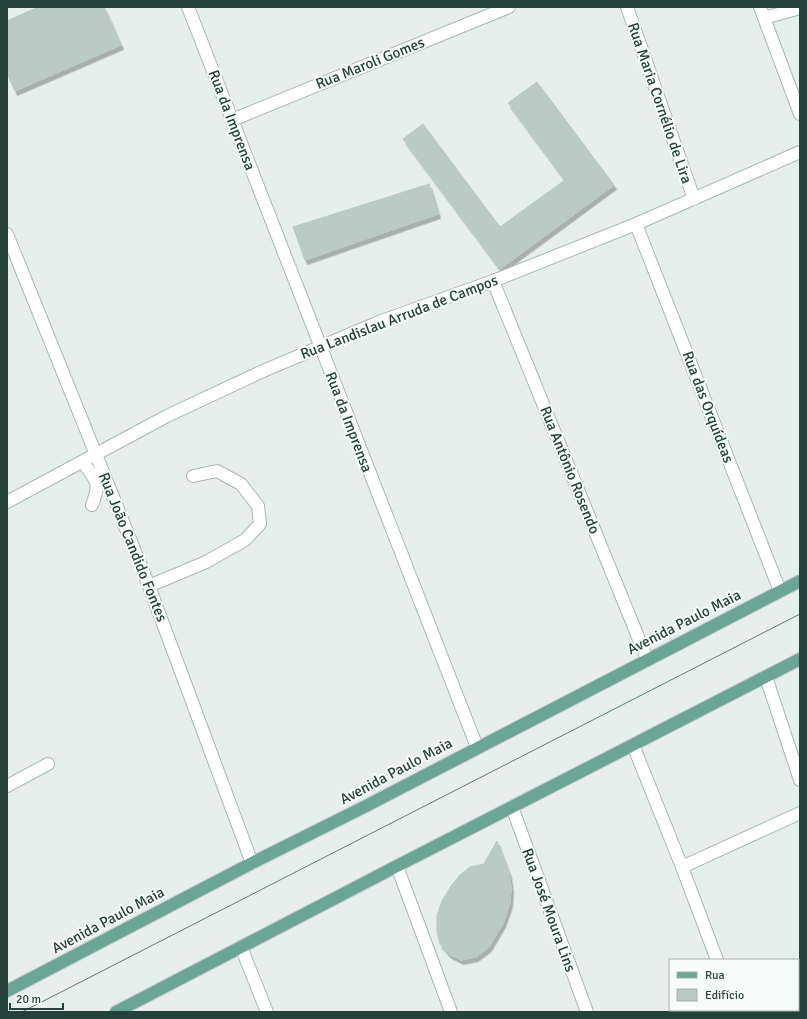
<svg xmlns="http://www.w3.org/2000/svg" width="807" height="1019" font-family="Signika,sans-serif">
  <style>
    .building { fill: #bbcac4; stroke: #b8c9c2; filter: url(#shadow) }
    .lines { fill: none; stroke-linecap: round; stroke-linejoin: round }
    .minor-casing { stroke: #a8b8b2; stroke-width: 14 }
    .major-casing { stroke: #c2cac8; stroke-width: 14 }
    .minor { stroke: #fff; stroke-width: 12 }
    .major { stroke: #6aa596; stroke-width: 12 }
    .tram { stroke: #5f7d75; stroke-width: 1 }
    .labels { text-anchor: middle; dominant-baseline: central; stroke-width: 4; stroke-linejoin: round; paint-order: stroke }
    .street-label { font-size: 15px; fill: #24423a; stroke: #f7fbf9 }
  </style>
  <defs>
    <filter id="shadow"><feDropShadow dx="2.5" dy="4.5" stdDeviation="0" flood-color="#0004"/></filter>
  </defs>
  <rect width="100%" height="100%" fill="#e6efeb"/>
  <path class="building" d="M38 7H104L121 45 15 91 7 73V21Z
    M537 82 614 185 500 269 403 139 423 124 500 227 565 180 508 103Z
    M429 184 438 214 305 260 293 227Z
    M497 841 509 873 511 888 510 903 503 923 489 947 476 957 461 960 449 954 440 944 437 932V915L442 901 451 886 460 875 470 867 484 864Z"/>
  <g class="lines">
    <defs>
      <path id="minor" d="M188 7 477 747
        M627 7 694 199
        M760 7 800 114
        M764 18 800 8
        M232 120 509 7
        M636 224 780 591
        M7 234 149 586 252 863
        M493 281 647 659
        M83 462C96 481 101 482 92 505
        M7 502 167 416 263 371 379 322 493 281 636 224 800 152
        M149 586 206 562 245 540 260 524 258 506 241 484 217 471 193 476
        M766 677 800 780
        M633 745 682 867 717 960
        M7 786 48 764
        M512 807 587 1012
        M397 866 451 1012
        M682 867 800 813
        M241 947 267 1012
        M736 1010V1012"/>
      <path id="major" d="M7 991 252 863 366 806 800 581
        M116 1012 397 866 800 659"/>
    </defs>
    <use href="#minor" class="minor-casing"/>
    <use href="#major" class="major-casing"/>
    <use href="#minor" class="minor"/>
    <use href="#major" class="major"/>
    <path class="tram" d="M22 1012 800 614"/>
  </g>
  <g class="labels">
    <g class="street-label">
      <text transform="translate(370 63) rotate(-22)">Rua Maroli Gomes</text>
      <text transform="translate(660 103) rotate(71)">Rua Maria Cornélio de Lira</text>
      <text transform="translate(232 120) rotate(69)">Rua da Imprensa</text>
      <text transform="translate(399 317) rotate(-21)">Rua Landislau Arruda de Campos</text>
      <text transform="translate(708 407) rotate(69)">Rua das Orquídeas</text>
      <text transform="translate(349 422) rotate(69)">Rua da Imprensa</text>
      <text transform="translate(570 470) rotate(68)">Rua Antônio Rosendo</text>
      <text transform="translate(133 547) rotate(68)">Rua João Candido Fontes</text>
      <text transform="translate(684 622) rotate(-27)">Avenida Paulo Maia</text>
      <text transform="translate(396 771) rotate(-28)">Avenida Paulo Maia</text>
      <text transform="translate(549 910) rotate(70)">Rua José Moura Lins</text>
      <text transform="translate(108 920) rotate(-28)">Avenida Paulo Maia</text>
    </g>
  </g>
  <rect width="807" height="1019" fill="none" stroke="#24423a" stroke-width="16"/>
  <rect x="669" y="959" width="130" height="52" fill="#f7fbf9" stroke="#a3b1ad"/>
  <rect x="677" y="972" width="20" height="6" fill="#6aa596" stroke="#a3b1ad"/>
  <text x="705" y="979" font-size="12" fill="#24423a">Rua</text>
  <rect x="677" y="989" width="20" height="12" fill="#bbcac4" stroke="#a3b1ad"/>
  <text x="705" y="999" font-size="12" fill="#24423a">Edifício</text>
  <path d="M10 1003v6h53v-6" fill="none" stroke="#24423a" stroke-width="2"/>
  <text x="16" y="1003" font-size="12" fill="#24423a" stroke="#f7fbf9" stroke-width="3" paint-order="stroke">20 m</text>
</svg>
